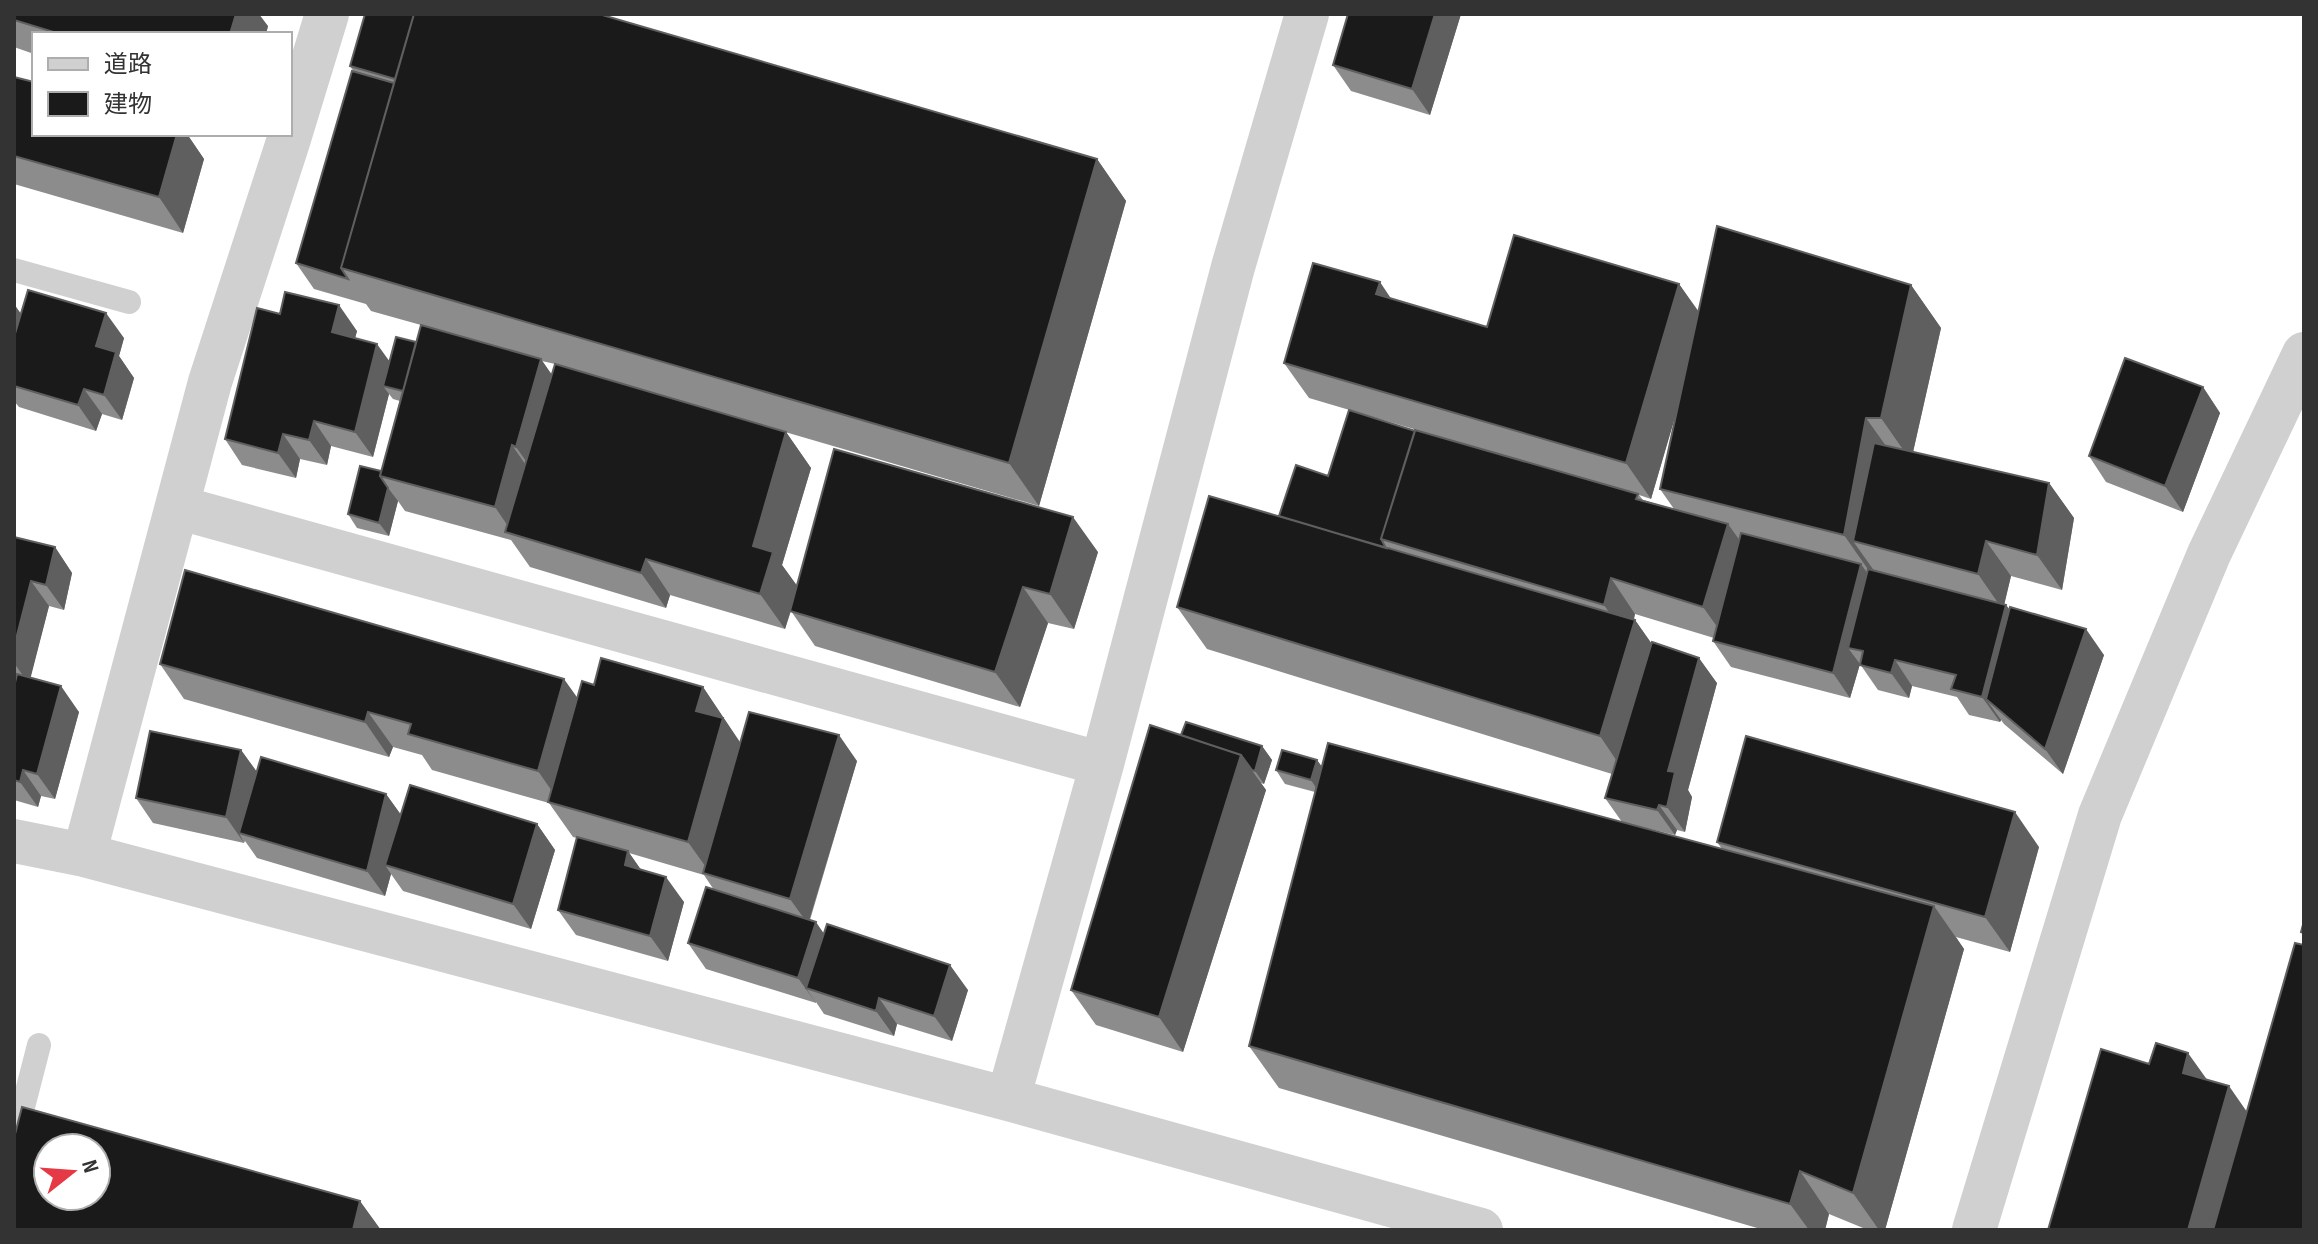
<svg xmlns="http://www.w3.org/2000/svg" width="2318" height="1244" font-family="'Sofia Sans Condensed','Noto Sans JP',sans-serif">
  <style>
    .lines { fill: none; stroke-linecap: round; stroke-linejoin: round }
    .lane { stroke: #d0d0d0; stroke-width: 24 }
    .street { stroke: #d0d0d0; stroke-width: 44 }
    .wall { fill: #8c8c8c; fill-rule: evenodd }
    .shaded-wall { fill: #5f5f5f }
    .building { fill: #1a1a1a; stroke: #5f5f5f; stroke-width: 2; fill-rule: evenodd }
  </style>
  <rect width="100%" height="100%" fill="#fff"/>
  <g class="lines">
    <path class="lane" d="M14 270 129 302
      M14 1142 39 1045"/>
    <path class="street" d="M177 507 1102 764
      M14 841 84 855 1008 1099 1481 1230
      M84 855 210 382 288 142 327 14
      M1008 1099 1102 764 1233 267 1307 14
      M1974 1230 2100 815 2209 554 2304 354"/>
  </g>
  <path class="wall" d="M14 14 268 26 266 34H34V54L14 47Z
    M1348 14H1461L1430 115 1351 91 1333 65Z
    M350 66 1097 159 1126 201 1039 506 727 415 786 432 811 468 782 565 797 586 1098 552 1074 629 1048 623 1020 707 815 646 791 611 785 629 670 595 666 608 530 567 511 540 405 511 398 501 389 536 357 528 348 514 381 471 400 401 393 399 389 394 373 457 331 446 327 465 300 459 296 478 242 465 225 439 280 314 357 331 355 338 390 361 416 342 421 325 371 311 366 304 314 289 296 263 354 72ZM542 361 555 364 552 375Z
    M14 77 34 134H187L204 159 183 233 14 184Z
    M1679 284 1698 312 1911 285 1941 328 1913 452 2049 483 2074 518 2062 590 2011 576 2004 604 2006 605 2010 610 2104 655 2063 774 2004 724 2001 720 2000 722 1969 715 1957 697 1912 686 1909 698 1878 690 1860 664 1850 698 1731 667 1713 641 1714 638 1635 614 1634 620H1635L1652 644 1717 683 1688 790 1692 797 1685 832 1677 830 1675 835 1642 827 1722 849 1717 842 2039 847 2010 952 1956 937 1964 949 1885 1230H1868L1829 1214 1825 1230H1764L1279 1088 1249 1046 1315 792 1285 784 1276 770 1317 760 1322 767 1622 822 1605 798 1612 774 1207 649 1177 607 1328 476 1415 431 1478 448 1309 398 1284 363 1391 299 1487 327ZM1677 409 1660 489 1674 509 1643 500 1639 495 1651 499Z
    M14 304 21 314 124 338 119 356 134 378 122 420 102 414 96 431 19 407 14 401Z
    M2203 387 2220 413 2183 512 2106 482 2089 456Z
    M14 537 55 547 72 573 64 610 49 606 30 678 79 712 55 799 41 796 38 807 14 800V687L15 681 14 680Z
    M160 664 577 698 594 685 703 687 740 743 857 761 810 920 824 934 968 990 952 1041 897 1024 894 1036 824 1014 816 1002V1003L706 969 688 943 714 890 704 875 629 853 641 870 684 902 668 961 576 935 558 910 577 838 573 837 549 803 432 770 422 755 393 747 389 757 184 699Z
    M1181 735 1262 746 1272 760 1264 784 1261 783 1266 790 1183 1052 1096 1025 1071 990Z
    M241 750 257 772 386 794 401 815 537 824 555 850 531 929 403 891 391 874 385 896 257 858 245 841 244 843 153 823 136 798Z"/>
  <path class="shaded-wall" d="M236 14H259L268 26 266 34H230Z
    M1435 14H1461L1430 115 1412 89Z
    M177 134H187L204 159 183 233 159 197Z
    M1097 159 1126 201 1039 506 1009 463Z
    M1380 282 1404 318 1376 294Z
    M1679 284 1704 319 1651 499 1626 463Z
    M1911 285 1941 328 1911 461 1881 418Z
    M14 304 21 314 14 340Z
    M339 305 357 331 350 357 332 332Z
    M106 313 124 338 119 356 134 378 122 420 104 395 96 346Z
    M377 344 395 369 383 386 389 394 373 457 355 432Z
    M541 359 565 394 541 482 516 447Z
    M2203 387 2220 413 2183 512 2165 486Z
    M84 389 102 414 96 431 78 405Z
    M1866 418 1896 460 1853 541 1875 572 1874 578 1844 535Z
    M314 421 331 446 327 465 309 440Z
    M786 432 811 468 782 565 798 587 785 629 760 594 753 546Z
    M283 434 300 459 296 478 278 453Z
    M512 445 536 480 514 535 495 507Z
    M2049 483 2074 518 2062 590 2037 555Z
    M388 488 398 501 389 536 379 523Z
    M1073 517 1098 552 1074 629 1050 594Z
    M1728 524 1753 559 1728 642 1703 607Z
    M1986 541 2011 576 2003 610 1978 574Z
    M55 547 72 573 64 610 46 585Z
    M646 559 670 595 666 608 641 573Z
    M1861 564 1879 590 1848 648 1860 664 1850 698 1833 673Z
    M1611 578 1635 614 1628 640 1604 605Z
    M31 581 49 606 29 684 14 663V647Z
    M1023 587 1048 623 1020 707 995 672Z
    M2006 605 2024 630 1986 699 2001 720 2000 722 1982 697Z
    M1635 620 1665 663 1629 779 1600 736Z
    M2086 629 2104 655 2063 774 2045 749Z
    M1699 658 1717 683 1688 790 1692 797 1685 832 1667 807 1668 771Z
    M1895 660 1912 686 1909 698 1891 673Z
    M564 679 589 714 563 807 538 771Z
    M61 686 79 712 55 799 37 774Z
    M703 687 748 754 713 877 688 842 696 711Z
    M368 712 393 747 389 757 365 722Z
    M839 735 857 761 808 924 790 899Z
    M1262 746 1272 760 1264 784 1255 771Z
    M241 750 259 775 239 833 244 843 226 817Z
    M1241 755 1266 790 1183 1052 1159 1017Z
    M1317 760 1327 774 1320 794 1311 780Z
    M23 770 41 796 38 807 20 782Z
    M386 794 404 819 385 865 391 874 385 896 367 871Z
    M1659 805 1677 830 1675 835 1657 810Z
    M2015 812 2039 847 2010 952 1985 917Z
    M537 824 555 850 531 929 513 904Z
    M628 851 646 877 625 865Z
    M666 877 684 902 668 961 650 936Z
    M1934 906 1964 949 1885 1230H1879L1853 1193Z
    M816 922 833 947 806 988 816 1003 798 978Z
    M950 965 968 990 952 1041 934 1016Z
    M879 998 897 1024 894 1036 876 1011Z
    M2188 1053 2213 1088 2183 1073Z
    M2229 1086 2254 1122 2223 1230H2188Z
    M1800 1171 1829 1214 1825 1230H1809L1790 1204Z
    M360 1201 381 1230H353Z"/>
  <path class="building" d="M14 14H236L230 34H60L14 20Z
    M365 14H414L395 79 350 66Z
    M414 14H599L1097 159 1009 463 341 268Z
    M1348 14H1435L1412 89 1333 65Z
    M352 71 394 83 341 268 348 279 296 263Z
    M14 77 34 82V134H177L159 197 14 156Z
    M1717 226 1911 285 1881 418H1866L1844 535 1660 489Z
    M1514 235 1679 284 1626 463 1284 363 1313 263 1380 282 1376 294 1487 327Z
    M28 290 106 313 96 346 116 352 104 395 84 389 78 405 14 386V337Z
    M285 292 339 305 332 332 377 344 355 432 314 421 309 440 283 434 278 453 225 439 257 308 280 314Z
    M421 325 541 359 516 447 512 445 495 507 380 476Z
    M396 337 416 342 403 391 383 386Z
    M2125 358 2203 387 2165 486 2089 456Z
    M555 364 786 432 753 546 773 552 760 594 646 559 641 573 505 532Z
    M1349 410 1415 431 1381 539 1386 548 1279 516 1296 465 1328 476Z
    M1415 430 1638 494 1636 499 1728 524 1703 607 1611 578 1604 605 1381 539Z
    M1874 443 2049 483 2037 555 1986 541 1978 574 1853 541Z
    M834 449 1073 517 1050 594 1023 587 995 672 790 611Z
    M360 466 381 471 380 476 388 488 379 523 348 514Z
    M1209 496 1635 620 1600 736 1177 607Z
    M1741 533 1861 564 1833 673 1713 641Z
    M14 537 55 547 46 585 31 581 14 647Z
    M1868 569 2006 605 1982 697 1951 689 1956 675 1895 660 1891 673 1860 665 1863 651 1848 648Z
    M185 570 564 679 538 771 408 734 411 724 368 712 365 722 160 664Z
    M2010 607 2086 629 2045 749 1986 699Z
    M1652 642 1699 658 1668 771 1675 772 1667 807 1659 805 1657 810 1605 798Z
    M601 658 703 687 696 711 723 718 688 842 548 802 582 681 594 685Z
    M17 674 61 686 37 774 23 770 20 782 14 780V687Z
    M749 712 839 735 790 899 703 873Z
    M1186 722 1262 746 1255 771 1252 770 1241 755 1181 735Z
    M1150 725 1241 755 1159 1017 1071 990Z
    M150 731 241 750 226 817 136 798Z
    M1746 736 2015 812 1985 917 1717 842Z
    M1328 743 1934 906 1853 1193 1800 1171 1790 1204 1249 1046Z
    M1282 750 1317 760 1311 780 1276 770Z
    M261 757 386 794 367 871 239 833Z
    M410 785 537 824 513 904 385 865Z
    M577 837 628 851 625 865 666 877 650 936 558 910Z
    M706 887 816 922 798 978 688 943Z
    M2304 921V933L2301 932Z
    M827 924 950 965 934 1016 879 998 876 1011 806 988Z
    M2295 943 2304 945V1230H2213Z
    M2156 1043 2188 1053 2183 1073 2229 1086 2188 1230H2048L2101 1049 2149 1064Z
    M22 1107 360 1201 353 1230H14V1138ZM48 1148H96V1196H48Z"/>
  <rect width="2318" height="1244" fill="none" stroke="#333333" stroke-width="32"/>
  <rect x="32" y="32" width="260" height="104" fill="#ffffff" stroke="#adadad" stroke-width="2"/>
  <rect x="48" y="58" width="40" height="12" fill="#d0d0d0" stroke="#adadad" stroke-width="2"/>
  <text x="104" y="72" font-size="24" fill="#333333">道路</text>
  <rect x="48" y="92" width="40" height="24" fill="#1a1a1a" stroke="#adadad" stroke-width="2"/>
  <text x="104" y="112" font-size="24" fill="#333333">建物</text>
  <g transform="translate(72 1172) rotate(73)"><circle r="38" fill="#ffffff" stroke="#adadad" stroke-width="2"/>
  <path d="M0-6L14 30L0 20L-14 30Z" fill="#e63946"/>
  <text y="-12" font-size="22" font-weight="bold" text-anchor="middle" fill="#333333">N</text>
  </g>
</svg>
